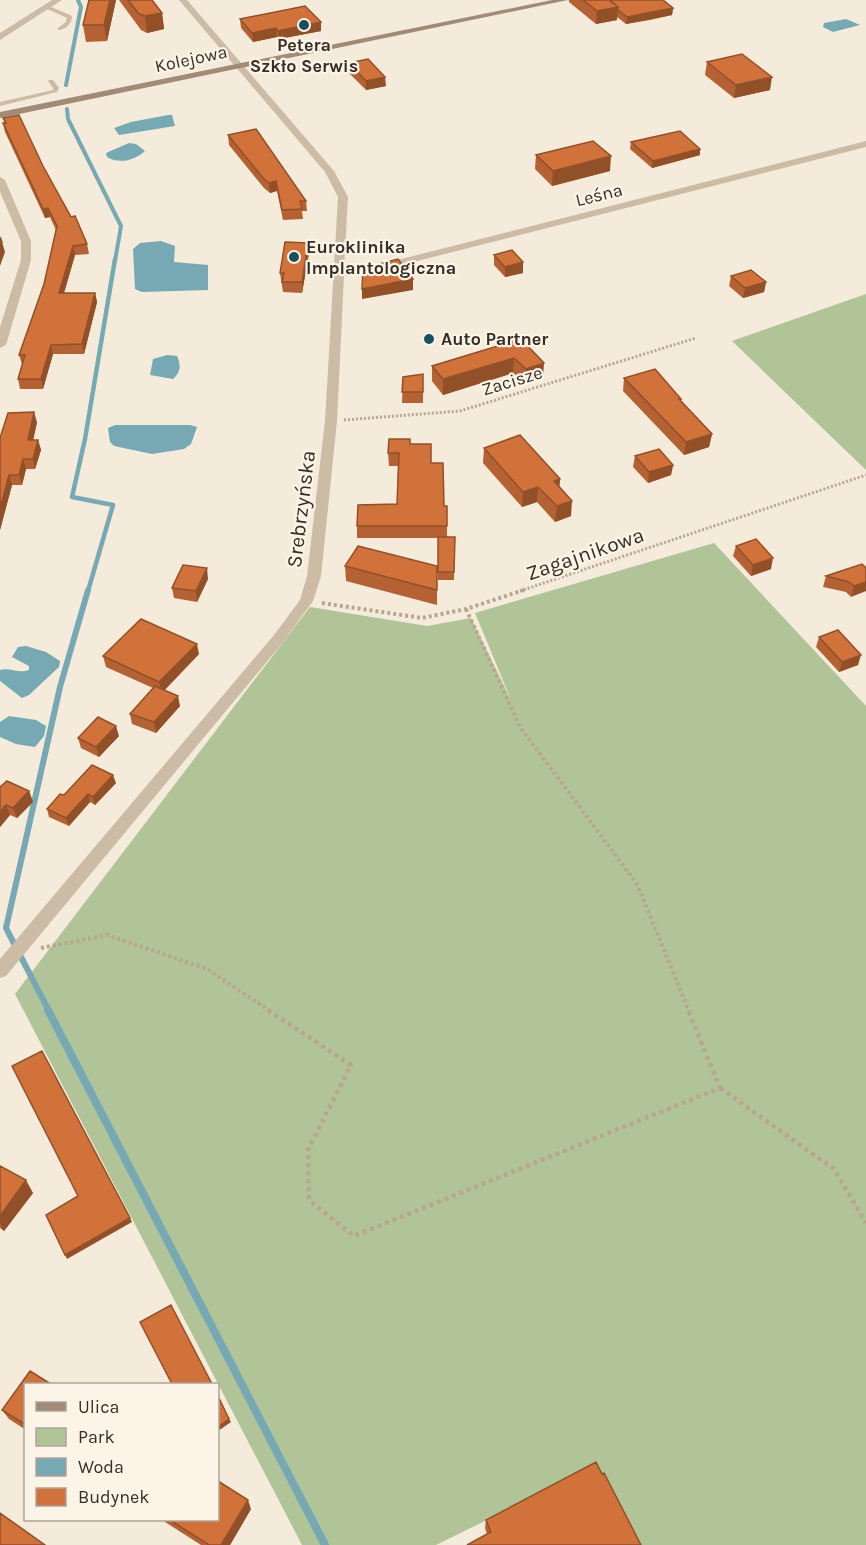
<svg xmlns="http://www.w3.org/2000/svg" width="866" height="1545" font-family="Karla,sans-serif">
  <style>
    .green { fill: #b0c498 }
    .water { fill: #76a9b4 }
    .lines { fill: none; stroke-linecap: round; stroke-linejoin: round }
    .stream-far3 { stroke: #76a9b4; stroke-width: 4 }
    .stream-far2 { stroke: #76a9b4; stroke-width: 4.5 }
    .stream-far1 { stroke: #76a9b4; stroke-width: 6 }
    .stream { stroke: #76a9b4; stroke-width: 8 }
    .path-far2 { stroke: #b9a68f; stroke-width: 3; stroke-dasharray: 2 2; stroke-linecap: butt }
    .path-far1 { stroke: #b9a68f; stroke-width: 4; stroke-dasharray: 3 3; stroke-linecap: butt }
    .path { stroke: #b9a68f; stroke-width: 4.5; stroke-dasharray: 4 4; stroke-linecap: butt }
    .lane { fill: #cdbca5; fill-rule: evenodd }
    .street { fill: #cdbca5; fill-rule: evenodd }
    .secondary { fill: #a18b76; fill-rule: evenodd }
    .wall { fill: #b46233 }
    .shaded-wall { fill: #925029 }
    .building { fill: #d1723b; stroke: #925029; stroke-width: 1.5 }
    .poi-dot { fill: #18505d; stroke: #fbf4e7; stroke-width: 2 }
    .labels { text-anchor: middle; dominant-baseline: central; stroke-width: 4.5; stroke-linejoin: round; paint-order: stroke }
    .far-poi-label { font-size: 18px; font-weight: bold; fill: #382e27; stroke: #fbf4e7; text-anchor: start }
    .far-street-label { font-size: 18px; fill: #382e27; stroke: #fbf4e7 }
    .street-label { font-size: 21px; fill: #382e27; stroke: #fbf4e7 }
  </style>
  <rect width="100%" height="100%" fill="#f4ebda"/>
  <path class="green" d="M866 294V470L732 341Z
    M714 543 866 706V1545H638L597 1466 436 1545H302L15 994 310 607 427 626 471 618 511 700 475 613Z"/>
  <path class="water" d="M846 19 860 25 833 32 823 27 824 23Z
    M168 115H172L175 126 119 135 114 128 131 122Z
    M129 143 136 144 145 151C134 161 119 164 107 157L106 153Z
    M161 241 175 246 174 262 208 265V290L142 292 135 289 133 249 140 243Z
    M167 355 177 356C181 365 181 372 173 379L150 375 153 359Z
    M115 425H190L197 427 191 444 184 449 152 454 114 446 110 442 108 428Z
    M26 646 46 652 60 661 59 667 29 695 22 698 0 681V670C10 667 18 674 29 670V666L12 657 18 647Z
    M9 716 36 720 46 726 44 736 35 747 16 744 0 737V722Z"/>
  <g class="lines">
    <path class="stream-far3" d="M66 85 81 7 78 0
      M67 109 68 119 121 226 115 261"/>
    <path class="stream-far2" d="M88 591 113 505 72 497 85 439 115 259"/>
    <path class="stream-far1" d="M49 1011 6 928 60 687 88 590"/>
    <path class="stream" d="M48 1010 325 1545"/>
    <path class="path-far2" d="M344 420 460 411 696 338
      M520 591 866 475"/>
    <path class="path-far1" d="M322 603 422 618 466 609 524 590
      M466 609 520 727 637 884 689 1011
      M41 948 107 935 207 969 270 1011"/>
    <path class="path" d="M268 1010 351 1065 308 1150 309 1200 354 1236 720 1088 688 1010
      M720 1088 834 1169 866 1223"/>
    <path class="lane" d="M45 6H49L72 16C72 23 66 30 58 30V28L66 22 67 18 45 8Z
      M49 80H53L59 88 57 92 0 106V102L53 90V88L48 81Z"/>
    <path class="street" d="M52 0H62L0 40V33Z
      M179 0H187L334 171 348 197 344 269 370 267 866 141V147L370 273 344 276 337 421 321 576 313 601 284 641 6 976 0 978V959L274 635 300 600 307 576 325 421 338 197 325 172Z
      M0 177 5 180 31 241V260L6 345 0 348V327L21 260V241L0 192Z"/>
    <path class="secondary" d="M552 0H568L0 118V112Z"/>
  </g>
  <path class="wall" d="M116 0 107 41 86 42 83 25Z
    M119 0H152L162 13 164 29 147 33 141 30Z
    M569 0H663L673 8 672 15 650 20 626 24 617 17V20L596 24 569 2Z
    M240 19 321 22V31L279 39 277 37 253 42 241 28Z
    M707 62 770 90 734 98 705 75Z
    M349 63 386 86 366 90 349 73Z
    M3 118 43 166 87 244 89 254 75 255 64 293H95L97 302 84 354H53L43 389H20L18 379 22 364 19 355 44 284 56 230 50 217 45 218 5 132 3 123H5Z
    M228 135 306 201 307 211H302L303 219 283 220 277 191 270 193 264 188 229 145Z
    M631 142 700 155 652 168 630 149Z
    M536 155 610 171 552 186 535 169Z
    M309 253 302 293 283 292 280 273Z
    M494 255 523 262V273L505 277 494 265Z
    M731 276 766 282 764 292 743 298 729 286Z
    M521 339 543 379 526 384 513 373 443 395 432 381V366Z
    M423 374V403H402L403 377Z
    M624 378 681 402 712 434 709 447 684 455 623 391Z
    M37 422 33 440H38L41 450 35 469H26L22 485H12L0 530V438Z
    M411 444 431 463 444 506H447V537H455L454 580H438V538H357V526L397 504 398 466H389L388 453Z
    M484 448 560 479 559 486 571 516 555 522 537 502 522 507 483 463Z
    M635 456 673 465 671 475 648 483 633 467Z
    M736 546 771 569 751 576 733 556Z
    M862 564 851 597 846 592 823 587 826 576Z
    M345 566H437V605L346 581Z
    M208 579 197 602 174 598 172 588Z
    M819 637 858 665 839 672 816 647Z
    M199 654 164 690 180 706 156 733 132 724 130 714 153 688 106 667 103 656Z
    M119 736 99 757 81 748 78 738Z
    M116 783 95 805 90 802 69 826 49 817 47 809 64 795Z
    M0 787 29 791 33 802 17 818 10 815 0 827Z
    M0 1166 33 1193 4 1231 0 1228Z
    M26 1384V1430L9 1419 2 1410Z
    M251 1509 230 1545H201L162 1520H218Z
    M486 1520 641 1545 487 1534 485 1528Z"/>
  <path class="shaded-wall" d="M110 0H116L107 41 104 25Z
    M618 7 617 20 596 24 597 11Z
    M673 8 672 15 626 24 627 17Z
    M162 13 164 29 147 33 145 16Z
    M321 22V31L279 39 278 31Z
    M276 28 277 37 253 42 252 33Z
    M385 77 386 86 366 90V81Z
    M772 77 770 90 734 98 736 85Z
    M700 149V155L652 168 653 161Z
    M611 156 610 171 552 186 553 171Z
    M276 181 277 191 270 193 269 183Z
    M48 208 50 217 45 218 43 209Z
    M2 242 5 252 0 266V248Z
    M308 243 309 253 302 293V282Z
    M73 246 75 255 61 303 59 293Z
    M523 262V273L505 277V267Z
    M413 279V290L362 299V289Z
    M766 282 764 292 743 298 745 288Z
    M95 293 97 302 84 354 82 344Z
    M51 345 53 354 43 389 41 379Z
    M514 358 513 373 443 395V379Z
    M544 363 543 379 526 384V369Z
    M34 412 37 422 31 450 28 440Z
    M712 434 709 447 684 455 686 442Z
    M38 440 41 450 35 469 33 459Z
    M23 459 26 469 22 485 19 475Z
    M673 465 671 475 648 483 649 472Z
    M9 475 12 485 0 530V509Z
    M560 479 559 494 554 481Z
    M538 487 537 502 522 507 523 492Z
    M572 501 571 516 555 522 557 506Z
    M773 558 771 569 751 576 753 565Z
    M207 568 208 579 197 602 196 591Z
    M866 582V591L851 597 854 586Z
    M197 644 199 654 162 693 159 682Z
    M861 655 858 665 839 672 842 662Z
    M178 696 180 706 156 733 154 722Z
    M116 726 119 736 99 757 96 747Z
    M113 775 116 783 95 805 93 797Z
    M29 791 33 802 17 818 13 808Z
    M88 794 90 802 69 826 66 818Z
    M6 805 10 815 0 827V812Z
    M26 1180 33 1193 4 1231 0 1223V1216Z
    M130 1218 132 1222 67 1259 65 1255Z
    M229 1419 231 1422 218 1431V1427Z
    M248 1500 251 1509 230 1545H221Z"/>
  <path class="building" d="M89 0H110L104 25H83Z
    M128 0H152L162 13 145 16 139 14Z
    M583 0H609L618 7 597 11Z
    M610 0H663L673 8 627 17 618 10V7Z
    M305 6 321 22 278 31 276 28 252 33 240 19Z
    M742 54 772 77 736 85 707 62Z
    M368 59 385 77 366 81 349 63Z
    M19 115 43 166 71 217 75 216 87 244 73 246 59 293H95L82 344 51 345 41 379H18L25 355H19L44 284 57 226 48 208 43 209 3 123H6L3 118Z
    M256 129 306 201H300L302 209 282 210 276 181 269 183 263 178 228 135Z
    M680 131 700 149 653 161 631 142Z
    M593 141 611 156 553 171 536 155Z
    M0 237 2 242 0 248Z
    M285 242 308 243 302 282H282L284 273H280Z
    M512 250 523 262 505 267 494 255Z
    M398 259 413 279 362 289 363 268Z
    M751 270 766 282 745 288 731 276Z
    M521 339 544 363 526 369 514 358 443 379 432 366Z
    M655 369 681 399H679L712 434 686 442 624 378Z
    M423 374V392H402L403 377Z
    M34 412 28 440H38L33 459H23L19 475H9L0 509V438L8 413Z
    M520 435 560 479 554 481 572 501 557 506 538 487 523 492 484 448Z
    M389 439H410V444H431V463H443L444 506H447V526H357L358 505 397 504 399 453H388Z
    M659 449 673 465 649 472 635 456Z
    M438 537H455L454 572H438Z
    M756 539 773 558 753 565 736 546Z
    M358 546 437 566V590L345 566Z
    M862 564 866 568V582L854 586 849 582 826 576Z
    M183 565 207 568 196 591 172 588Z
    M141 619 197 644 159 682 103 656Z
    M838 630 861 655 842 662 819 637Z
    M155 686 178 696 154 722 130 714Z
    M98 717 116 726 96 747 78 738Z
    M92 765 113 775 93 797 88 794 66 818 47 809 60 794 64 795Z
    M7 781 29 791 13 808 6 805 0 812V787Z
    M42 1051 130 1218 65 1255 46 1215 78 1196 12 1066Z
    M0 1166 26 1180 0 1216Z
    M171 1305 212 1384H172L140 1322Z
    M30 1371 51 1384H26V1425L2 1410Z
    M218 1396 229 1419 218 1427Z
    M596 1462 602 1474 604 1473 641 1545H467L491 1532 486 1520Z
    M218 1481 248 1500 221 1545H209L170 1520H218Z
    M0 1513 45 1545H0Z"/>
  <g class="poi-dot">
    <circle cx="304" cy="25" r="6"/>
    <circle cx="294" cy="257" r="6"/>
    <circle cx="429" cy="339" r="6"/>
  </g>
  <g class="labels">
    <g class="far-poi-label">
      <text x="304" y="45" text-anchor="middle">Petera<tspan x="304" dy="21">Szkło Serwis</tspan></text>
      <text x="306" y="247">Euroklinika<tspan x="306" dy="21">Implantologiczna</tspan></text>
      <text x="441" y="339">Auto Partner</text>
    </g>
    <g class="far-street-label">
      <text transform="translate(191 59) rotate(-12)">Kolejowa</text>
      <text transform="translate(599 195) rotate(-14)">Leśna</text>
      <text transform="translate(512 381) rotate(-17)">Zacisze</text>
    </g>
    <g class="street-label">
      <text transform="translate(301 509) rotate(-83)">Srebrzyńska</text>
      <text transform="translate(585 554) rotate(-19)">Zagajnikowa</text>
    </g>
  </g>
  <rect x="24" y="1383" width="195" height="138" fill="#fbf4e7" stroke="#ada59a" stroke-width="1.5"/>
  <rect x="36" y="1402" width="30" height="9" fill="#a18b76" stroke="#ada59a" stroke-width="1.5"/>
  <text x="78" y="1413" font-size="18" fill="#382e27">Ulica</text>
  <rect x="36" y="1428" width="30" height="18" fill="#b0c498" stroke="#ada59a" stroke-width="1.5"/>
  <text x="78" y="1443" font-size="18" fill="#382e27">Park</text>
  <rect x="36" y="1458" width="30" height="18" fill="#76a9b4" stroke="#ada59a" stroke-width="1.5"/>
  <text x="78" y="1473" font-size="18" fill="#382e27">Woda</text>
  <rect x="36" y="1488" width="30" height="18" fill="#d1723b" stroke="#ada59a" stroke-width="1.5"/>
  <text x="78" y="1503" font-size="18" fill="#382e27">Budynek</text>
</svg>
